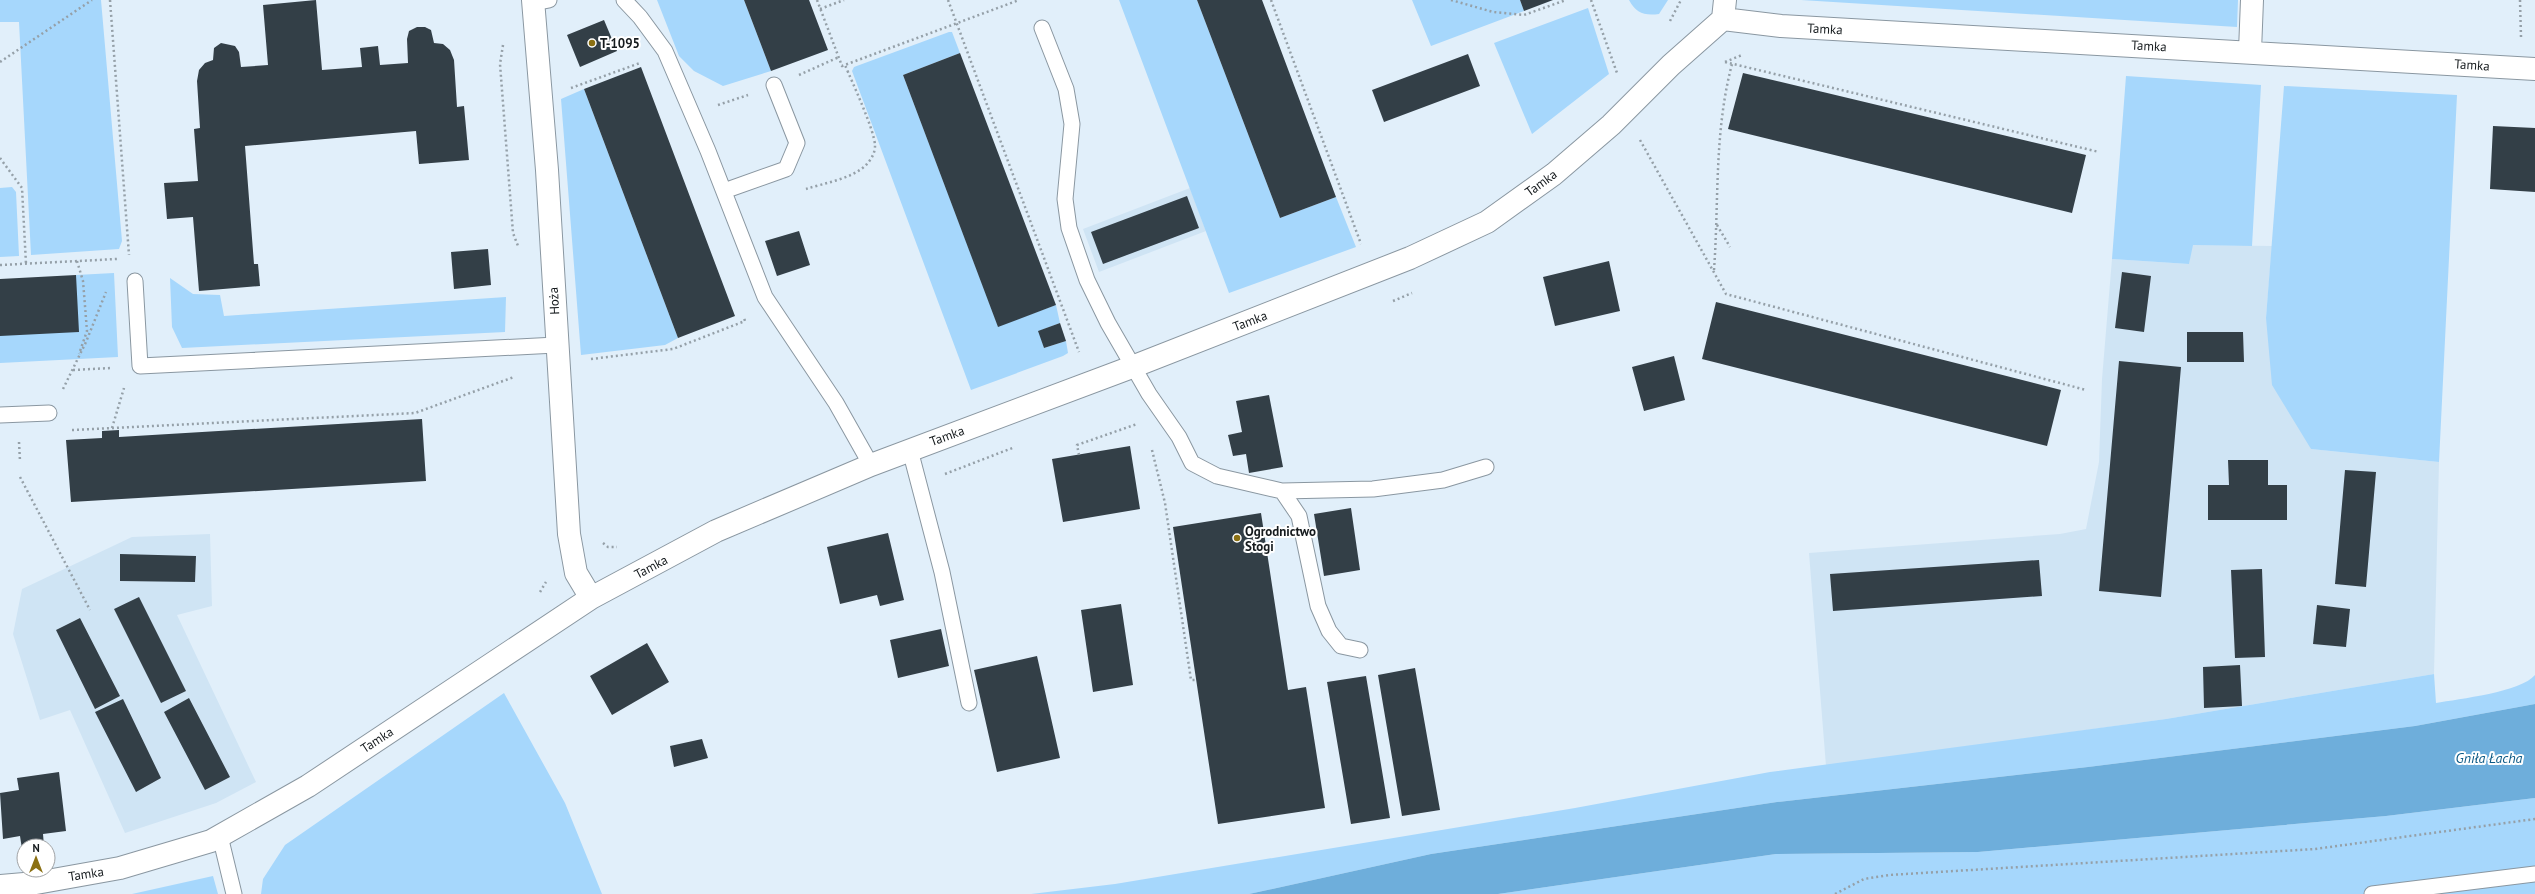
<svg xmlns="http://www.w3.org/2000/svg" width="2535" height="894" font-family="'PT Sans',sans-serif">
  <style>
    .built { fill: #cfe4f4 }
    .green { fill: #a6d7fc }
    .water { fill: #6eaedb }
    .building { fill: #333f47 }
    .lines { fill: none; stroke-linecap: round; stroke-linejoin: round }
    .lane-casing { stroke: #8a97a1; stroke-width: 17 }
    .street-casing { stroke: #8a97a1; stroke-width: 24 }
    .path { stroke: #95a0a8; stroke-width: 2.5; stroke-dasharray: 2 3; stroke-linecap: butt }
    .lane { stroke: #fff; stroke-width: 15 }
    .street { stroke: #fff; stroke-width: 22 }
    .poi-dot { fill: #8b7013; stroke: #fff; stroke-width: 1.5 }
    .labels { text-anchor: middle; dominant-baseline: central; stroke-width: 4; stroke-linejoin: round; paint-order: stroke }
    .street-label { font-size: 13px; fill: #151a1d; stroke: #fff }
    .poi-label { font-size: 13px; font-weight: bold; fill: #151a1d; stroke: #fff; text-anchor: start }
    .water-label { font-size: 14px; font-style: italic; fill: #0d5a86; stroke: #fff }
  </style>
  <rect width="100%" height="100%" fill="#e1effa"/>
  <path class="built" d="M1190 188 1206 231 1099 272 1083 229Z
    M2192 245 2272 246 2266 318 2311 449 2439 462 2434 674 2166 719 1826 766 1809 553 2060 534 2086 529 2099 462 2102 379 2112 259 2189 264Z
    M210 534 212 606 177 615 256 782 216 803 125 833 70 710 40 720 13 634 22 589 132 537Z"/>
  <path class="green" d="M0 0H101L122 241 119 249 31 255 19 22H0Z
    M657 0H744L771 71 723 86 694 71 679 56Z
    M1119 0H1197L1280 218 1336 197 1356 247 1229 293Z
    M1412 0H1520L1524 11 1431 46Z
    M1629 0H1668L1659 14C1644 16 1636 13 1629 0Z
    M1801 0H2238L2237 27Z
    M1588 8 1609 74 1532 134 1494 43Z
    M949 32H952L960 53 903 75 998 326 1056 305 1060 323 1039 331 1044 348 1066 341 1068 353 1063 356 971 390 852 71 854 67Z
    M2126 76 2261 85 2252 246 2193 245 2189 264 2112 259Z
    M2284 86 2457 95 2439 462 2311 449 2272 385 2266 318Z
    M584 89 678 338 665 345 581 355 561 99Z
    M12 187 16 192 19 256 0 257V188Z
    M114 273 118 357 0 363V336L76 275Z
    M170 278 193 294 220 295 224 316 506 297 505 332 182 348 172 327Z
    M2434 674 2436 703C2459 699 2521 692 2535 675V704L2415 726 2088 767 1777 802 1431 854 1249 894H1031L1115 884 1575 808 1770 772 2166 719Z
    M504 693 565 803 602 894H261L263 879 285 845Z
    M2535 798V894H1498L1776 854 1978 852 2386 816Z
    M213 876 218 894H132Z"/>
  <path class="water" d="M2535 704V798L2386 816 1978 852 1776 854 1498 894H1249L1431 854 1777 802 2088 767 2415 726Z"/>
  <path class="building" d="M316 0 322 70 362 67 360 48 378 46 380 65 408 63 407 39 409 31 417 27H425L431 30 434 43 443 44 450 50 454 60 457 107 464 106 469 160 419 164 416 131 245 146 254 264H258L260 286 199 291 193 217 167 219 164 183 198 181 194 129 200 128 197 81 199 70 205 63 213 60 214 48 221 43 235 46 239 52 241 67 268 65 263 5Z
    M744 0H809L828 50 771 71Z
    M1197 0H1262L1336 197 1280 218Z
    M1520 0H1553L1524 11Z
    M604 20 617 51 580 67 567 35Z
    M960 53 1056 305 998 327 903 75Z
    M1468 54 1480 86 1384 122 1372 90Z
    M641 67 735 316 678 338 584 89Z
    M1743 73 2086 155 2072 213 1728 129Z
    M2493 126 2535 128V192L2490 189Z
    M1187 196 1199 228 1103 264 1091 232Z
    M799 231 810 265 777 276 765 241Z
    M488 249 491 285 454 289 451 252Z
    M1609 261 1620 311 1555 326 1543 277Z
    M2122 272 2151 276 2144 332 2115 328Z
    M76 275 79 332 0 336V279Z
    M1716 302 2061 390 2047 446 1702 359Z
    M1060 323 1066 341 1044 348 1038 331Z
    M2187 332H2243L2244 362H2187Z
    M1674 356 1685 400 1644 411 1632 367Z
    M2119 361 2181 367 2161 597 2099 591Z
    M1269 395 1283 467 1249 473 1246 454 1233 456 1228 435 1242 432 1236 401Z
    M422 419 426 481 71 502 66 440 102 438V431L119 430V437Z
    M1130 446 1140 509 1063 522 1052 459Z
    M2228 460H2268V485H2287V520H2208V485H2229Z
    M2345 470 2376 472 2366 587 2335 584Z
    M1351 508 1360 570 1324 576 1314 514Z
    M1261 513 1288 690 1306 687 1325 808 1218 824 1173 527Z
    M888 533 904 600 880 606 877 595 840 604 827 547Z
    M120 554 196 556 195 582 120 581Z
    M2039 560 2042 596 1833 611 1830 574Z
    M2262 569 2265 657 2235 658 2231 570Z
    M139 597 186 691 161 703 114 609Z
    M1121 604 1133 685 1093 692 1081 610Z
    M2317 605 2350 609 2346 647 2313 644Z
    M80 618 120 696 95 709 56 630Z
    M941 629 949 666 898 678 890 640Z
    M647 643 669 682 612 715 590 676Z
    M1037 656 1060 758 997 772 974 670Z
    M2240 665 2242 706 2204 708 2203 667Z
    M1415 668 1440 810 1402 816 1378 675Z
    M1366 676 1390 818 1351 824 1327 682Z
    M189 698 230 777 205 790 164 712Z
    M123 699 161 778 136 792 95 712Z
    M702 739 708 758 674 767 670 746Z
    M59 772 66 831 43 834 44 846H24L22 849 20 836 3 839 0 793 19 790 17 778Z"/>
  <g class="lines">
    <defs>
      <path id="lane" d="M624 0 640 17 665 51 708 151 765 297 836 403 871 465
        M534 3 549 0
        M1042 28 1066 89 1072 124 1065 199 1069 228 1087 280 1108 323 1149 394 1179 437 1192 463 1217 476 1282 491 1373 489 1443 480 1486 467
        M724 191 786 169 797 143 774 85
        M135 281 140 366 556 345
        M0 415 49 413
        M910 450 942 572 969 703
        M1282 491 1299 516 1318 606 1329 631 1341 646 1360 650
        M220 836 234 894
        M2372 894 2535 874"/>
      <path id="street" d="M533 0 547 170 569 534 576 573 591 598
        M1723 19 1725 0
        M2250 51 2252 0
        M0 886 36 883 120 868 211 841 308 786 591 598 716 531 871 465 1132 367 1410 258 1487 222 1554 174 1611 125 1671 65 1723 19 1781 26 2535 69"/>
    </defs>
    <use href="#lane" class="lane-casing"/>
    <use href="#street" class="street-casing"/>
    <path class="path" d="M110 0 129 255
      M817 0 842 66 1019 0
      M948 0 1079 352
      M1271 0 1361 244
      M1451 0 1493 12 1524 15 1566 0
      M1591 0 1617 73
      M2520 0 2521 37
      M820 9 844 0
      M1670 21 1681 0
      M503 45 500 64 513 233 518 246
      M0 62 92 0
      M1725 62 1742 55
      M1725 62 2099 152
      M799 75 839 57
      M571 88 640 63
      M718 105 748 95
      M1640 140 1726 294 2086 390
      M0 158 22 188 26 264
      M806 189C824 183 852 179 866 165 871 160 875 153 875 146 875 131 852 82 845 65
      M1717 225 1730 247
      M77 261 83 281 87 331 79 354
      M0 265 117 259
      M1714 270C1719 201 1714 132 1732 64
      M1393 301 1412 293
      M591 359 673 349 745 321 744 318
      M73 370 111 368
      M63 389 86 342 106 292
      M112 428 124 388
      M72 430 415 413 514 377
      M19 442 20 461
      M1152 450 1165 503 1191 680H1196
      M1079 455 1077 445 1137 424
      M945 474 1015 447
      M20 477 90 610
      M603 543 608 547H617
      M540 592 546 582
      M1835 894 1864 879 1889 875 2315 849 2535 819"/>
    <use href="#lane" class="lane"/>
    <use href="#street" class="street"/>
  </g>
  <g class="poi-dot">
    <circle cx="592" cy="43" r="4"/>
    <circle cx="1237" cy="538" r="4"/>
  </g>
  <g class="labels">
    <g class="street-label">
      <text transform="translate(1825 29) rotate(3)">Tamka</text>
      <text transform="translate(2149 46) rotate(3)">Tamka</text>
      <text transform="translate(2472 65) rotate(4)">Tamka</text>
      <text transform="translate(1541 183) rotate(-36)">Tamka</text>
      <text transform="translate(554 301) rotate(-93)">Hoża</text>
      <text transform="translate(1250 321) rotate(-21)">Tamka</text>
      <text transform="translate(947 436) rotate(-20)">Tamka</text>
      <text transform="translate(651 567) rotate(-28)">Tamka</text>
      <text transform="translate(377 740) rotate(-33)">Tamka</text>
      <text transform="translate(86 874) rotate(-9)">Tamka</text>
    </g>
    <g class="poi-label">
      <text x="600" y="43">T-1095</text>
      <text x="1245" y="531">Ogrodnictwo<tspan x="1245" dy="15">Stogi</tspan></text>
    </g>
    <g class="water-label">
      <text x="2489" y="758">Gniła Łacha</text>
    </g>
  </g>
  <g transform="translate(36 858)"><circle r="19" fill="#ffffff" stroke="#a1a3a5"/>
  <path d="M0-3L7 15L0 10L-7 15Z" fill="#8b7013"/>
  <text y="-6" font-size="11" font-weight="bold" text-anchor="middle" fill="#151a1d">N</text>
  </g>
</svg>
